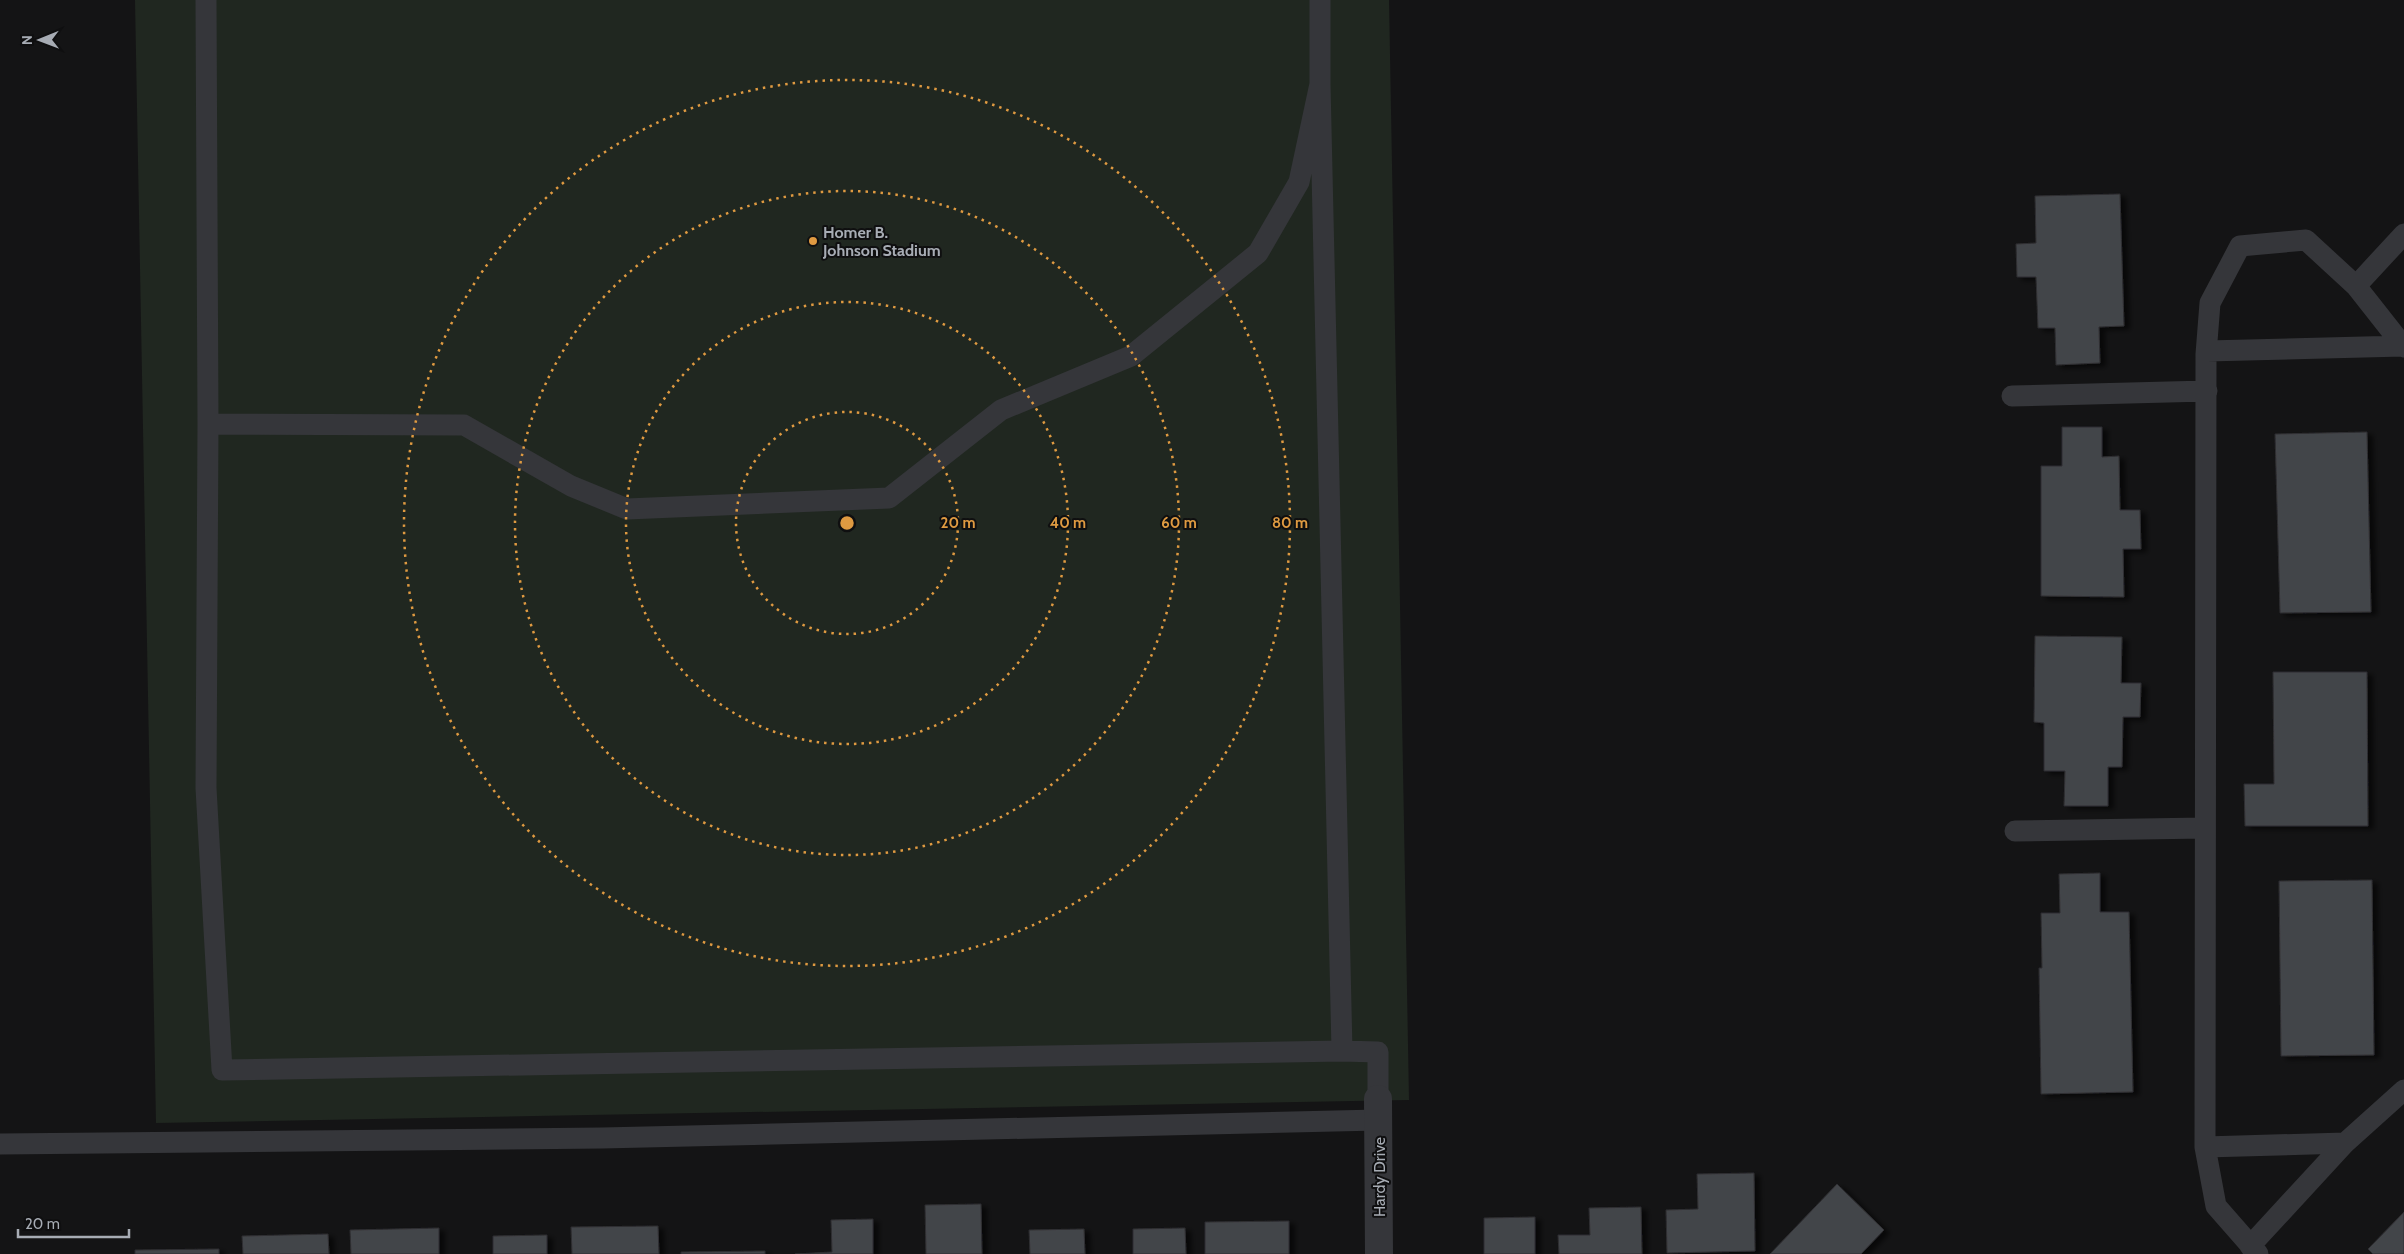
<svg xmlns="http://www.w3.org/2000/svg" width="2404" height="1254" font-family="Cabin,sans-serif">
  <style>
    .green { fill: #202720 }
    .building { fill: #434448; stroke: #2e2e31; filter: url(#shadow) }
    .lines { fill: none; stroke-linecap: round; stroke-linejoin: round }
    .service { stroke: #35363a; stroke-width: 21 }
    .minor { stroke: #35363a; stroke-width: 28 }
    .ring { fill: none; stroke: #df9a41; stroke-width: 2.5; stroke-dasharray: 2.5 5 }
    .poi-dot { fill: #df9a41; stroke: #0f0f10; stroke-width: 2 }
    .labels { text-anchor: middle; dominant-baseline: central; stroke-width: 4; stroke-linejoin: round; paint-order: stroke }
    .poi-label { font-size: 16px; font-weight: bold; fill: #a7acb4; stroke: #0f0f10; text-anchor: start }
    .street-label { font-size: 16px; fill: #a7acb4; stroke: #0f0f10 }
    .centre { fill: #df9a41; stroke: #0f0f10; stroke-width: 2.5 }
    .ring-label { font-size: 15px; text-anchor: middle; font-weight: bold; fill: #df9a41; stroke: #0f0f10; stroke-width: 4; stroke-linejoin: round; paint-order: stroke }
  </style>
  <defs>
    <filter id="shadow"><feDropShadow dx="5.5" dy="3" stdDeviation="2.5" flood-color="#0009"/></filter>
  </defs>
  <rect width="100%" height="100%" fill="#141415"/>
  <path class="green" d="M135 0H1389L1409 1100 156 1123Z"/>
  <path class="building" d="M2120 194 2124 326 2099 327 2100 363 2056 365 2055 328H2038L2036 277H2017L2016 244 2036 243 2035 196Z
    M2062 427H2102V457L2119 456 2120 510H2140L2141 549H2123L2124 597 2041 596V466H2062Z
    M2367 432 2371 612 2280 613 2275 434Z
    M2035 636 2122 637 2121 683H2141L2140 717H2123L2122 767H2108V806H2064L2065 771H2044V723L2034 722Z
    M2273 672H2367L2368 826H2245L2244 784H2274Z
    M2100 873V912H2129L2133 1092 2041 1094 2039 968H2042L2041 913H2060L2059 874Z
    M2372 880 2374 1055 2281 1056 2279 881Z
    M1754 1173 1755 1251 1667 1253 1666 1210 1698 1209 1697 1174Z
    M1837 1184 1884 1230 1861 1254H1770Z
    M981 1204 982 1254H926L925 1205Z
    M1641 1207 1642 1254H1559L1558 1235H1590L1589 1208Z
    M2404 1212V1254H2373L2368 1249Z
    M1535 1217V1254H1484V1218Z
    M873 1219V1254H795L832 1252 831 1220Z
    M1289 1221V1254H1205V1222Z
    M658 1226 659 1254H572L571 1227Z
    M439 1228V1254H351L350 1230Z
    M1185 1228 1186 1254H1133V1229Z
    M1084 1229 1085 1254H1030L1029 1230Z
    M328 1234 329 1254H243L242 1236Z
    M547 1235V1254H493V1236Z
    M219 1249V1254H135V1250Z
    M765 1251V1254H681V1252Z"/>
  <g class="lines">
    <path class="service" d="M206 0 208 424 464 425 571 486 627 509 889 498 1001 410 1131 356 1258 253 1299 182 1320 84V0
      M2356 286 2404 234
      M2207 351 2403 346
      M2012 396 2207 391
      M208 424 206 788 222 1070 1342 1051 1320 84
      M2015 831 2204 828
      M1342 1051 1378 1052V1099
      M0 1144 602 1138 1378 1120
      M2205 1147 2345 1143
      M2250 1246 2345 1143 2404 1090
      M2258 1254 2216 1206 2205 1147 2206 354 2210 303 2240 246 2306 240 2356 286 2404 347"/>
    <path class="minor" d="M1378 1099 1379 1254"/>
  </g>
  <g class="ring">
    <circle cx="847" cy="523" r="111"/>
    <circle cx="847" cy="523" r="221"/>
    <circle cx="847" cy="523" r="332"/>
    <circle cx="847" cy="523" r="443"/>
  </g>
  <circle class="poi-dot" cx="813" cy="241" r="5"/>
  <g class="labels">
    <g class="poi-label">
      <text x="823" y="232">Homer B.<tspan x="823" dy="18">Johnson Stadium</tspan></text>
    </g>
    <g class="street-label">
      <text transform="translate(1379 1177) rotate(-90)">Hardy Drive</text>
    </g>
  </g>
  <circle cx="847" cy="523" r="8" class="centre"/>
  <g class="ring-label">
    <text x="958" y="528">20 m</text>
    <text x="1068" y="528">40 m</text>
    <text x="1179" y="528">60 m</text>
    <text x="1290" y="528">80 m</text>
  </g>
  <g transform="translate(40 40) rotate(269)" stroke="#0f0f10" stroke-width="4" paint-order="stroke">
  <path d="M0-4L9 19L0 12L-9 19Z" fill="#a7acb4"/>
  <text y="-8" font-size="14" font-weight="bold" text-anchor="middle" fill="#a7acb4">N</text>
  </g>
  <path d="M18 1229v8h111v-8" fill="none" stroke="#a7acb4" stroke-width="2.5"/>
  <text x="25" y="1229" font-size="15" fill="#a7acb4" stroke="#0f0f10" stroke-width="4" paint-order="stroke">20 m</text>
</svg>
